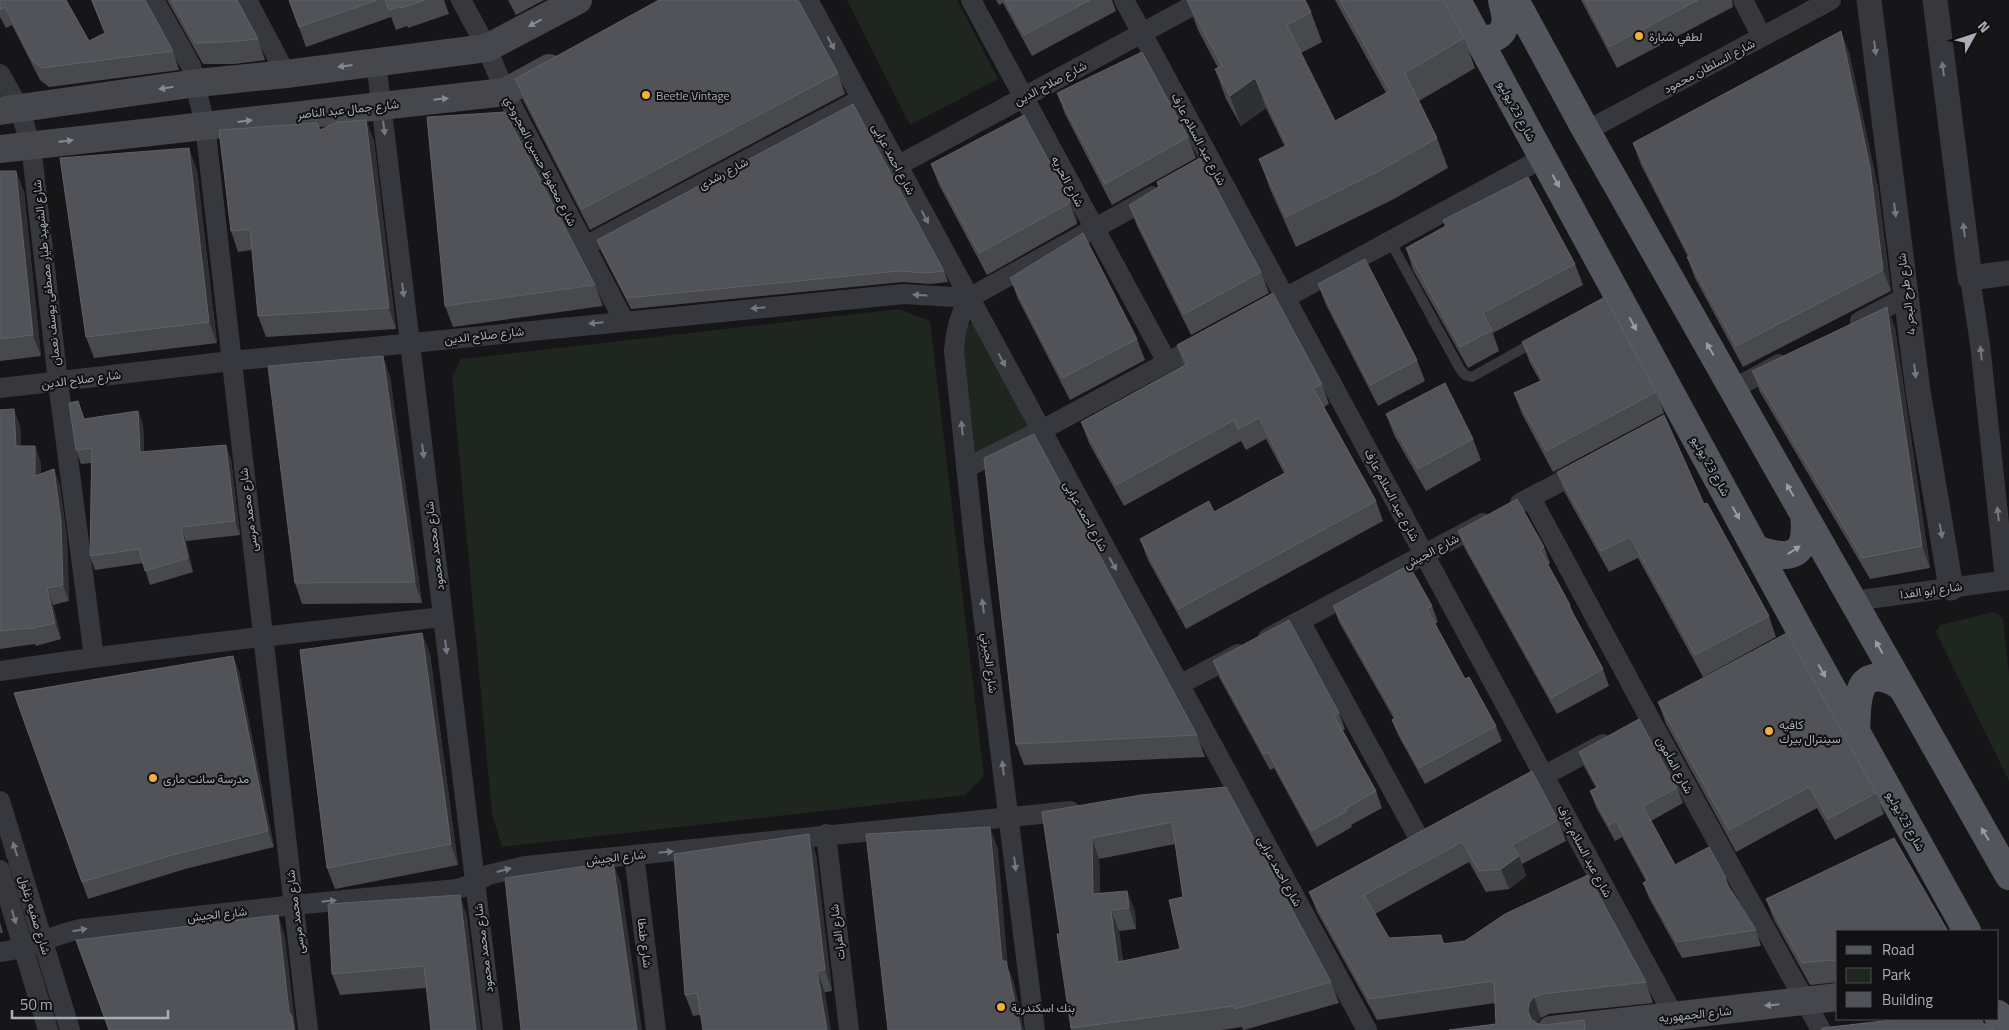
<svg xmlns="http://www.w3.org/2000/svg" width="2009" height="1030" font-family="'Titillium Web',Vazirmatn,sans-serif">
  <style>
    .green { fill: #1e261f }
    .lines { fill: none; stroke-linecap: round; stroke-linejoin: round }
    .service { stroke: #37383d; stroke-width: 10 }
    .minor { stroke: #37383d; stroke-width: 20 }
    .tertiary { stroke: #37383d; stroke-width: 25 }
    .secondary { stroke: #45474d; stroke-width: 28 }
    .primary { stroke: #53555c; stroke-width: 28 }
    .wall { fill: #47494d; fill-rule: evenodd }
    .shaded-wall { fill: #2f3033 }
    .building { fill: #525359; stroke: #5f6168; fill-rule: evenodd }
    .oneway { fill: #858993 }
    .oneway2 { fill: #757881 }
    .oneway3 { fill: #979ba6 }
    .poi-dot { fill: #f2b134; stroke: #111113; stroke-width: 2 }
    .labels { text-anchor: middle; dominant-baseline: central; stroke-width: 4; stroke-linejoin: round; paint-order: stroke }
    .poi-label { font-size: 12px; fill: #a8adb8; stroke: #111113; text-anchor: start }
    .street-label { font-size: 12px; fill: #a8adb8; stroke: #111113 }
  </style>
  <rect width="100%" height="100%" fill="#161618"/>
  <path class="green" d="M847 0H957L998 79 910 125Z
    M899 309 930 321 984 776 965 795 502 847 492 814 452 376 461 359Z
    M975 321 1031 429 970 460 959 330Z
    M1993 612 1999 615 2003 619 2009 674V781L1936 632 1940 625Z"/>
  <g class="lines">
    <path class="service" d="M1390 241 1460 369 1465 375 1472 377 1536 341"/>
    <path class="minor" d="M154 0 191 66 205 125 308 1030
      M247 0 286 74
      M461 0 487 48 505 92 624 321
      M808 0 1367 1030
      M971 0 1167 362
      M1124 0 1674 1016
      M1743 0 1762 37
      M376 62 493 1030
      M0 74 19 108 31 145 58 382 94 657
      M1586 131 1831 0
      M897 166 1203 0
      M585 246 861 99
      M1970 278 1980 344 2005 580
      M969 298C959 316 955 331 954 351L975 550 1035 1030
      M969 298 1153 196
      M1274 304 1543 158
      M1860 321 1906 297
      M0 388 231 361 904 294 969 298
      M1733 389 1779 364
      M966 468 1040 431 1203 343
      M1531 498 1650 719 1821 1030
      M1520 503 1585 469
      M1853 601 2009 580
      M1300 621 1421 842
      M1268 638 1483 523
      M0 671C147 649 295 633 443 617
      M1179 685 1238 654
      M1534 781 1603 744
      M1204 799 1239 796
      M0 801 70 1030
      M826 834 849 1030
      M634 855 656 1030
      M0 870 48 1030
      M0 952C28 949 53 935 80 929L294 905 457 889 475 883 488 875 525 866 1070 811"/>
    <path class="tertiary" d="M1869 0 1918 391 1951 588
      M1935 0 1970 278 2009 273"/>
    <path class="secondary" d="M0 111 197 83 286 74 487 48 578 0
      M0 149 505 92 549 68
      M1551 1030 1838 997"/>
    <path class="primary" d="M1457 0 1803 636 1967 931
      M1515 0 1583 125 2009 876
      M1477 36C1488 42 1503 38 1505 24 1507 17 1503 7 1502 0
      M1756 549C1791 561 1809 557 1804 515
      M1856 732C1857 719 1856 704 1860 692 1866 670 1889 677 1902 688
      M1998 1014 2001 1030"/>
  </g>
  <path class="wall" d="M0 0 89 41 105 33 91 0H145L173 51 179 70 49 87 40 80 12 25 6 28 0 17Z
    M167 0H237L258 39 265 60 234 64H203Z
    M289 0H444L449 14 408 28 407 26 396 30 391 17 306 47Z
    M508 0H544L516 15Z
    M996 0H1112L1116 11 1032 56 1003 3 999 5Z
    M1187 0 1311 12 1322 42 1301 53 1335 121 1386 93 1335 0H1443L1464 38 1475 68 1419 101 1437 138 1448 168 1392 200 1296 247 1270 189 1259 159 1285 147 1266 108 1241 126 1226 99 1215 69 1218 68 1198 30Z
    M1581 0H1732L1733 7 1617 68Z
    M1849 52 1878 188 1891 291 1743 367 1695 278 1687 257H1688L1641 165 1633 143Z
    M838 73 845 94 590 230 523 100 515 79Z
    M1057 93 1188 137 1196 158 1112 205 1065 114Z
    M366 120 374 141 396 329 266 337 258 316 252 250 238 252 231 231 320 130Z
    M931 164 1070 200 1077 221V224L987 275 939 185Z
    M197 170 217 343 94 358 86 337Z
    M0 171H16L24 192 41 356 0 361Z
    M1157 182 1261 272 1269 293 1191 335 1137 226 1129 205 1158 187Z
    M1443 220 1575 264 1583 285 1493 333 1499 351 1468 368 1413 270 1406 248 1445 226Z
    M597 240 944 271 948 282 930 284 903 282 631 309 601 251Z
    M1010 278 1137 339 1145 360 1070 400 1018 299Z
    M1318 284 1417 360 1425 381 1378 406 1326 305Z
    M595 285 603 306 453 327 445 306Z
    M1887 307 1895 328 1930 568 1870 579 1760 392 1752 371Z
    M1522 342 1656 392 1664 413 1553 472 1522 414 1514 393 1540 381 1530 363Z
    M1177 345 1322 384 1329 404 1324 407 1376 501 1383 521 1186 629 1148 560 1140 539 1214 512 1284 473 1266 439 1246 450 1241 441 1124 506 1089 443 1081 422 1184 365Z
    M383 356 390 377 422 603 302 604 295 583Z
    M0 410 20 425 21 446 41 462V474L54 469 60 486 67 539 69 601 53 605 61 639 36 646 35 644 0 649Z
    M138 411 143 425 144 452 231 459 240 535 186 541 193 572 150 585 143 563 95 570 90 556 91 463 81 464 76 450 85 419Z
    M1386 414 1473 439 1481 460 1426 491 1394 435Z
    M1557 472 1704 504 1769 616 1776 637 1703 677 1638 558 1609 572 1565 493Z
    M1458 531 1544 547 1550 563 1548 565 1570 605 1574 615 1603 669 1609 686 1557 714 1464 547Z
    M1333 606H1432L1438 622 1435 624 1465 679 1496 726 1502 741 1425 784 1398 735 1392 720 1394 719 1339 622Z
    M422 633 430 654 458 865 335 889 327 868Z
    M233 656 239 672 274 847 185 869 88 899 14 693Z
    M1213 661 1339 713 1345 729 1343 730 1376 791 1382 808 1351 825 1352 827 1317 847 1274 768 1270 770 1219 677Z
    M1658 702 1876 793 1884 814 1835 840 1817 808 1736 852 1666 724Z
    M1197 735 1205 757 1024 765 1016 744Z
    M1579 752 1677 788 1683 803 1651 821 1675 865 1726 878 1729 887 1756 930 1761 946 1682 958 1649 898 1643 883 1646 881 1622 837 1615 841 1596 807 1590 791 1596 788 1585 768Z
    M1532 771 1558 820 1566 841 1522 864 1526 876 1509 889 1486 892 1469 862 1375 914 1389 938 1441 935 1444 943 1646 982 1653 1003 1549 1014 1541 1018 1537 1023 1545 1025 1584 1020 1588 1030H1449L1496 1024 1495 1003 1377 1020 1317 912 1309 892Z
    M1226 787 1331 982 1339 1003 1244 1030H1243L1242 1027 1222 1030H1071L1060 934 1042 812ZM1175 844 1183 897 1180 949 1123 961 1119 931 1136 929 1135 912 1127 891 1100 893 1099 859Z
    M809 834 816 855 832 991 693 1016 685 995Z
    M1766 899 1838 931V982L1810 985 1774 920Z
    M467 916 426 988 340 995 332 974Z
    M0 922 3 933H0Z"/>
  <path class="shaded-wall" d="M1841 31 1849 52 1878 188 1891 291 1883 270Z
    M1255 78 1266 108 1241 126 1230 96Z
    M366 120 374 141 396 329 389 308Z
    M189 148 197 170 217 343 209 322Z
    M16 171 24 192 41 356 33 335Z
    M1070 200 1077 221V224L1070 203Z
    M1887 307 1895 328 1930 568 1922 546Z
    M383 356 390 377 422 603 415 582Z
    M14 409 20 425 22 462 16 446Z
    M138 411 143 425 145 466 140 452Z
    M226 445 231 459 240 535 235 521Z
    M35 446 41 462V492L35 476Z
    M54 469 60 486 67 539 69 601 63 585Z
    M181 527 186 541 193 572 188 558Z
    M47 588 53 605 61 639 55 623Z
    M422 633 430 654 458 865 451 844Z
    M233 656 239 672 274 847 268 831Z
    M990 827 998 849 1008 967 1014 982 1024 1030H1021L1002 961Z
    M809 834 816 855 832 991 825 970Z
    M1092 838 1099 859 1101 915 1093 894Z
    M1519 856 1526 876 1509 889 1501 869Z
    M613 862 621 883 642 1030H637Z
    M1127 891 1135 912 1136 929 1129 908Z
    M460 895 467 916 481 1030H476Z
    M1111 910 1119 931 1126 984 1118 962Z
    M278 915 285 936 296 1030H294L289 1011Z
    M817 971 825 992 831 1030H827Z
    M1534 997 1541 1018 1537 1024 1536 1030 1528 1011 1529 1003Z"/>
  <path class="building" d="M0 0H66L89 41 105 33 92 0H145L173 51 42 68 33 61 5 7 0 10Z
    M171 0H237L258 39 226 42 195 43Z
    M289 0H377L299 27Z
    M385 0H425L401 8 400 6 389 10Z
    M659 0H798L838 73 582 209 515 79Z
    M1005 0H1090L1024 35Z
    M1187 0H1305L1311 12 1287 25 1335 121 1390 91 1340 0H1443L1464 38 1405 73 1437 138 1381 170 1286 217 1259 159 1287 145 1255 78 1230 96 1215 69 1222 66Z
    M1585 0H1698L1609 47Z
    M1841 31 1870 167 1883 270 1736 346 1687 257 1690 256 1633 143Z
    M1142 52 1188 137 1105 184 1057 93Z
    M853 104 944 271 926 273 899 271 627 298 597 240Z
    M505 112 595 285 445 306 427 117Z
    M1024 115 1070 200V203L979 253 931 164Z
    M366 120 389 308 258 316 250 229 231 231 219 130 317 123 320 130 337 122Z
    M189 148 209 322 86 337 60 158Z
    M1200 158 1261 272 1184 314 1129 205 1159 187 1157 182Z
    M0 171H16L33 335 0 339Z
    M1528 177 1575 264 1483 313 1492 330 1460 347 1406 248 1446 226 1443 220Z
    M1083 233 1137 339 1062 378 1010 278Z
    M1365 259 1417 360 1370 385 1318 284Z
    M1273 293 1322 384 1313 388 1376 501 1178 609 1140 539 1209 501 1214 512 1287 472 1259 418 1238 429 1234 420 1116 485 1081 422 1187 364 1177 345Z
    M1605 297 1656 392 1546 451 1514 393 1543 380 1522 342Z
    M1887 307 1922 546 1862 558 1752 371Z
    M383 356 415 582 295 583 268 366Z
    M1445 383 1473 439 1418 469 1386 414Z
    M78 401 84 419 138 411 140 452 226 445 235 521 181 527 188 558 145 571 139 549 90 556 92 448 76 450 69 403Z
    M14 409 16 446H35V476L54 469 61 522 63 585 47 588 55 623 30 629 29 628 0 631V410Z
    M1664 415 1704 504 1707 503 1769 616 1695 655 1630 537 1601 551 1557 472Z
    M1034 434 1197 735 1016 744 984 458Z
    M1517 499 1544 547 1540 550 1570 605 1569 606 1603 669 1551 698 1458 531Z
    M1409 565 1432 606 1427 609 1465 679 1469 677 1496 726 1419 768 1392 720 1396 717 1333 606Z
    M1289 620 1339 713 1334 716 1376 791 1345 809 1347 811 1311 831 1268 752 1264 754 1213 661Z
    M422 633 451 844 327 868 300 650Z
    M1787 633 1876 793 1828 819 1809 787 1729 830 1658 702Z
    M233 656 268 831 179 853 82 882 14 693Z
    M1639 719 1677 788 1643 806 1675 865 1709 847 1726 878 1724 879 1756 930 1677 942 1643 883 1648 880 1616 821 1609 825 1590 791 1598 787 1579 752Z
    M1532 771 1558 820 1512 845 1519 856 1501 869 1479 871 1462 842 1364 895 1389 938 1441 935 1443 944 1465 941 1505 914 1588 875 1646 982 1542 994 1534 997 1529 1003 1528 1011 1531 1019 1538 1024 1545 1025 1584 1020 1585 1030H1449L1496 1024 1494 981 1369 999 1309 892Z
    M1226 787 1331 982 1235 1009 1234 1006 1071 1028 1057 934H1060L1042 812 1141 795ZM1172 822 1183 897 1169 900 1180 949 1118 962 1111 910 1129 908 1127 891 1093 894 1092 838Z
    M990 827 1002 961H1006L1021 1030H888L866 834Z
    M809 834 825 970 817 971 827 1030H703L697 993 685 995 674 854Z
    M1894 838 1946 928 1947 931H1838V963L1836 961 1829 960 1802 963 1766 899Z
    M613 862 637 1030H521L505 878Z
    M460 895 476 1030H431L424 966 332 974 328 904Z
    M278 915 289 1011 292 1017 294 1030H109L76 940Z
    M1901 1019H1981L1983 1023 1993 1029V1030H1822V1028Z"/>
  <defs><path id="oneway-solid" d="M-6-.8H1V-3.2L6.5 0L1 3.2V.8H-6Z" transform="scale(1.25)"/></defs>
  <g class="oneway">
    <use href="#oneway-solid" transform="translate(535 23) rotate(152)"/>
    <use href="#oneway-solid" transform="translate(345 66) rotate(173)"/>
    <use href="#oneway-solid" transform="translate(166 88) rotate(171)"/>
    <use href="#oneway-solid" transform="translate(441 99) rotate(-6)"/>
    <use href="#oneway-solid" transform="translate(245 121) rotate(-7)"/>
    <use href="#oneway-solid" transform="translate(66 141) rotate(-7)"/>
    <use href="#oneway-solid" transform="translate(1772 1005) rotate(174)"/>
  </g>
  <g class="oneway2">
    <use href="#oneway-solid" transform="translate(831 43) rotate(62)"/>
    <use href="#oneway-solid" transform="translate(1875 48) rotate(83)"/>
    <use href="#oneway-solid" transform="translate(1943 69) rotate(-97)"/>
    <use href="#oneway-solid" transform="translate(384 128) rotate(83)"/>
    <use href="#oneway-solid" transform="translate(1895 210) rotate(83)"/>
    <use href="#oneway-solid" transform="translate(925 217) rotate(62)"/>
    <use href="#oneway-solid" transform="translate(1964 230) rotate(-97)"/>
    <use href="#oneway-solid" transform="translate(403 290) rotate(83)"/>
    <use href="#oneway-solid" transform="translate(920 295) rotate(-176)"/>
    <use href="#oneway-solid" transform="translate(758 308) rotate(175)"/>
    <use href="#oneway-solid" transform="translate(596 323) rotate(174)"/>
    <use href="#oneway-solid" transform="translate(1981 353) rotate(-96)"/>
    <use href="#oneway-solid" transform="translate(1002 360) rotate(62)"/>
    <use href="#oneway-solid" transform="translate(1915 371) rotate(83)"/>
    <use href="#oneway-solid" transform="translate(962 428) rotate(-96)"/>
    <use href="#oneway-solid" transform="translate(423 451) rotate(83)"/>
    <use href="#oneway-solid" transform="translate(1998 514) rotate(-96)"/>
    <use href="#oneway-solid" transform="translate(1941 531) rotate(80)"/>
    <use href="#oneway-solid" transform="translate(1113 564) rotate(61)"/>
    <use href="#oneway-solid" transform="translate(983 606) rotate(-97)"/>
    <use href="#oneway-solid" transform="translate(446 647) rotate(83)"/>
    <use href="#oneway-solid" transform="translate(1003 768) rotate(-97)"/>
    <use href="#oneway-solid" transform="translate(15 849) rotate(-107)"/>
    <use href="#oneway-solid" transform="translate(666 852) rotate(-6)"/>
    <use href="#oneway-solid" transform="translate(1015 864) rotate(83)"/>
    <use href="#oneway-solid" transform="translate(504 870) rotate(-15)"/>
    <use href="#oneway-solid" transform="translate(329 901) rotate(-6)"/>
    <use href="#oneway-solid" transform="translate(14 917) rotate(74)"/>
    <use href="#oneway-solid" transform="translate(80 930) rotate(-10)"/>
  </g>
  <g class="oneway3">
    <use href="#oneway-solid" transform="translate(1556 181) rotate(61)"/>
    <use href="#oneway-solid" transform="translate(1633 324) rotate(62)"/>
    <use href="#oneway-solid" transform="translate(1710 349) rotate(-120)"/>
    <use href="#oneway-solid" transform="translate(1790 490) rotate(-120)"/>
    <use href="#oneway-solid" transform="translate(1736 513) rotate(61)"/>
    <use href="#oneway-solid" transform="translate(1794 550) rotate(-33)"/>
    <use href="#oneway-solid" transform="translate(1879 647) rotate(-119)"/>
    <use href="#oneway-solid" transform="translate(1822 671) rotate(61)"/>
    <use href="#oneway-solid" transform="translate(1985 834) rotate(-120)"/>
  </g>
  <g class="poi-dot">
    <circle cx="1639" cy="36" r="5"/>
    <circle cx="646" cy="95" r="5"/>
    <circle cx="1769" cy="731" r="5"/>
    <circle cx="153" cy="778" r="5"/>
    <circle cx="1001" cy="1007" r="5"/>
  </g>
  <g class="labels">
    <g class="poi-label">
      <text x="1649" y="36">لطفي شبارة</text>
      <text x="656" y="95">Beetle Vintage</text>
      <text x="1779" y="724">كافيه<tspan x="1779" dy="14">سينترال بيرك</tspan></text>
      <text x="163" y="778">مدرسة سانت مارى</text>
      <text x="1011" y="1007">بنك اسكندرية</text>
    </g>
    <g class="street-label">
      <text transform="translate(1709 66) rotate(-28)">شارع السلطان محمود</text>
      <text transform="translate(1050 83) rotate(-28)">شارع صلاح الدين</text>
      <text transform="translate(348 109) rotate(-6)">شارع جمال عبد الناصر</text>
      <text transform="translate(1517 111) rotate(62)">شارع 23 يوليو</text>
      <text transform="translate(1199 139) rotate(62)">شارع عبد السلام عارف</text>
      <text transform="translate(894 159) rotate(62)">شارع احمد عرابى</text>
      <text transform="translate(541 161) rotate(63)">شارع محفوظ حسين العجرودي</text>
      <text transform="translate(723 173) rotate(-28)">شارع رشدى</text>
      <text transform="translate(1068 181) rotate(62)">شارع الحريه</text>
      <text transform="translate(46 273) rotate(-96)">شارع الشهيد طيار مصطفى يوسف نعمان</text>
      <text transform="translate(1906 294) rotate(-97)">شارع طرح البحر 4</text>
      <text transform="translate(484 335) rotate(-6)">شارع صلاح الدين</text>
      <text transform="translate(81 379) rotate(-7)">شارع صلاح الدين</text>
      <text transform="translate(1711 466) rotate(61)">شارع 23 يوليو</text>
      <text transform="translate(1392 495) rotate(62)">شارع عبد السلام عارف</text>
      <text transform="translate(248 510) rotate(-97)">شارع محمد مرسى</text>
      <text transform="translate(1086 516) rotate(61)">شارع احمد عرابى</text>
      <text transform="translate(434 546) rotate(-97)">شارع محمد محمود</text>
      <text transform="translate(1431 551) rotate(-28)">شارع الجيش</text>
      <text transform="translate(1931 590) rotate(-8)">شارع ابو الفدا</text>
      <text transform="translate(990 663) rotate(83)">شارع الجبرتي</text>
      <text transform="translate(1675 765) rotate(61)">شارع المأمون</text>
      <text transform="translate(1906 821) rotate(61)">شارع 23 يوليو</text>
      <text transform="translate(1585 851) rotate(62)">شارع عبد السلام عارف</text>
      <text transform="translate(616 857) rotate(-6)">شارع الجيش</text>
      <text transform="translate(1280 871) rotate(61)">شارع احمد عرابى</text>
      <text transform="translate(295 912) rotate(-97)">شارع محمد مرسى</text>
      <text transform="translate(217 914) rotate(-6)">شارع الجيش</text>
      <text transform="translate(35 915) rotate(73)">شارع صفيه زغلول</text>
      <text transform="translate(837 932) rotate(-97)">شارع الفرات</text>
      <text transform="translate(645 943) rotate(83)">شارع طنطا</text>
      <text transform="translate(483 948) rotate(-97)">شارع محمد محمود</text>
      <text transform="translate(1695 1014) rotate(-6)">شارع الجمهوريه</text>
    </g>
  </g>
  <rect x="1836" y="930" width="162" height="90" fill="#111113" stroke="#4d4f55"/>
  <rect x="1846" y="946" width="25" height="8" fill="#53555c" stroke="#4d4f55"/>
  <text x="1882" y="955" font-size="15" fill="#a8adb8">Road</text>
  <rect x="1846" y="968" width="25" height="15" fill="#1e261f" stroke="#4d4f55"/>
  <text x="1882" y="980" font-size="15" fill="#a8adb8">Park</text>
  <rect x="1846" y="992" width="25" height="15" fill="#525359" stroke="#4d4f55"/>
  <text x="1882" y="1005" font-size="15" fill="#a8adb8">Building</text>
  <g transform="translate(1974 35) rotate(50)" stroke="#111113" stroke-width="4" paint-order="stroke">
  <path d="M0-4L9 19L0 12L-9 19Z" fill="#a8adb8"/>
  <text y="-8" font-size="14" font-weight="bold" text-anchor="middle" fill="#a8adb8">N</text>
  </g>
  <path d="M12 1010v8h156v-8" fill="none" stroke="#a8adb8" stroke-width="2.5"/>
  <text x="20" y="1010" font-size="15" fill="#a8adb8" stroke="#111113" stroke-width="4" paint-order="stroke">50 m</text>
</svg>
